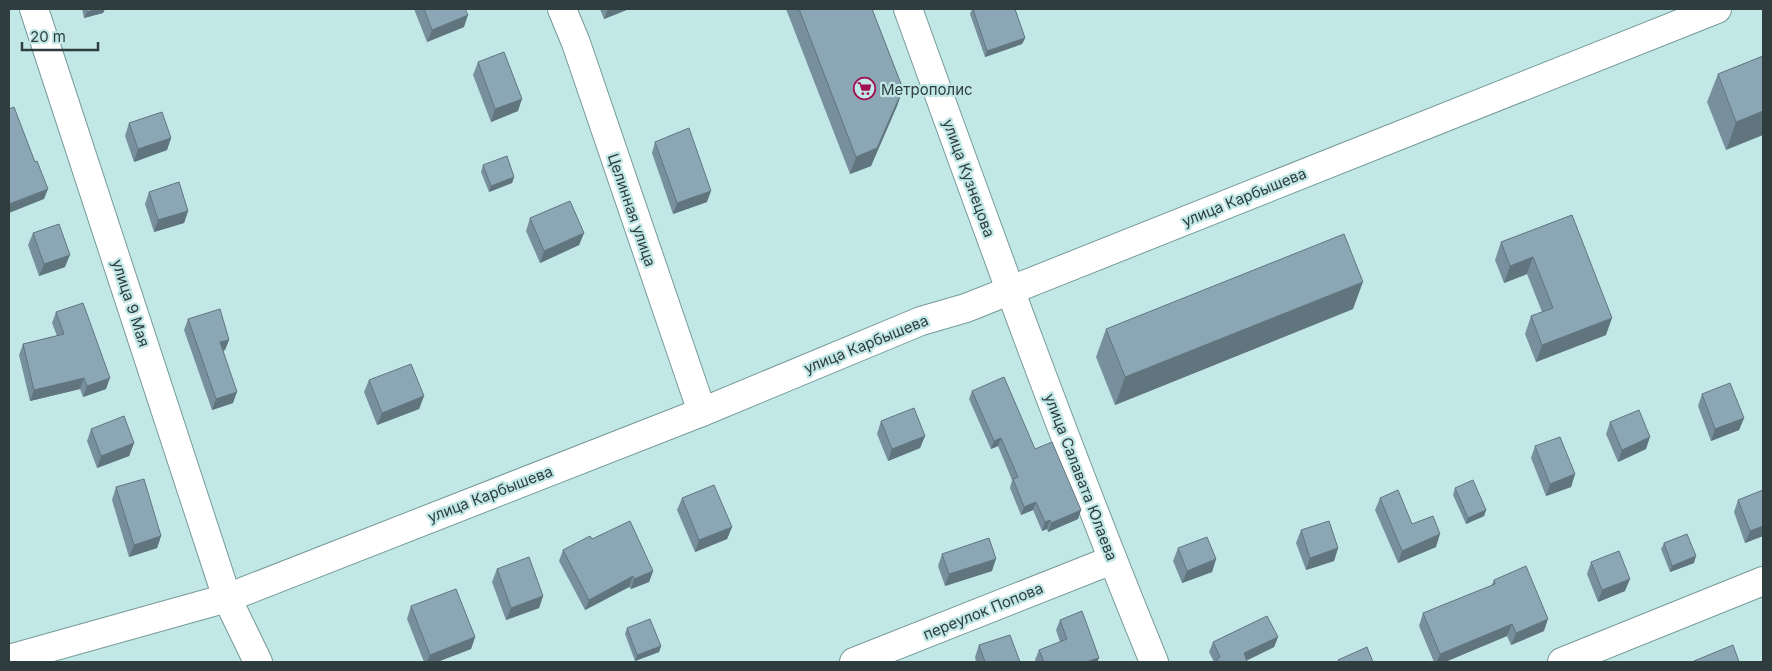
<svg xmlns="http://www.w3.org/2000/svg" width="1772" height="671" font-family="Inter,sans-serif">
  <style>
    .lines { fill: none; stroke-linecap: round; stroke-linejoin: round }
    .minor-casing { stroke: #779a9a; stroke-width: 30 }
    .tertiary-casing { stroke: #779a9a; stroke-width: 30 }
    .secondary-casing { stroke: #779a9a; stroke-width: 30 }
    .minor { stroke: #fff; stroke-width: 28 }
    .tertiary { stroke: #fff; stroke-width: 28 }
    .secondary { stroke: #fff; stroke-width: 28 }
    .wall { fill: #78909d }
    .shaded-wall { fill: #61757f }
    .building { fill: #8ba7b6; stroke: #61757f }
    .labels { text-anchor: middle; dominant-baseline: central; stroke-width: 4.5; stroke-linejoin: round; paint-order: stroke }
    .poi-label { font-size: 15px; fill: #2f3d3e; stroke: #c2e7e7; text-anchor: start }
    .street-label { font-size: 15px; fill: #2f3d3e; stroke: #c2e7e7 }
  </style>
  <rect width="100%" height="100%" fill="#c2e7e7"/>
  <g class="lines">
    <defs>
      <path id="minor" d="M562 9 576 43 702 412
        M227 598 258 662
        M854 662 1112 560
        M1562 662 1763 581"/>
      <path id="tertiary" d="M34 9 227 598
        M908 9C987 228 1066 447 1154 662"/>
      <path id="secondary" d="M9 659 227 598 702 412 921 321 966 308 1717 9"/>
    </defs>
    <use href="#minor" class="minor-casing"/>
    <use href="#tertiary" class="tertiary-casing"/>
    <use href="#secondary" class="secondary-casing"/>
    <use href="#minor" class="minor"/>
    <use href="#tertiary" class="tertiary"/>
    <use href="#secondary" class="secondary"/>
  </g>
  <path class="wall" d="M82 9H105L103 13 84 18Z
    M414 9H465L464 27 427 42Z
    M600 9H629L604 19Z
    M786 9H872L903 89 897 106 871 166 850 174Z
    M972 9H1015L1025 38 1022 44 985 57 970 14Z
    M1763 56 1726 150 1707 102 1718 74Z
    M478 62 518 111 491 122 473 75Z
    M129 123 171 138 167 150 134 162 125 136Z
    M655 142 707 202 673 214 652 153Z
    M483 165 514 177 512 183 489 192 481 172Z
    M149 192 188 211 184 223 154 232 145 204Z
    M1572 215 1606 335 1536 362 1525 334 1531 316 1542 312 1527 274 1504 283 1495 260 1501 242Z
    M530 218 584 233 579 245 540 263 526 231Z
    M33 233 65 267 39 276 28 245Z
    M1353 309 1115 405 1096 357 1106 329Z
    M56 312 106 389 83 397 80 389 30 401 19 355 23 344 57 336 52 323Z
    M188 319 229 340 225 350 223 351 233 403 212 410 184 330Z
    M369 380 424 396 419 409 377 425 364 392Z
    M972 391 1035 449 1081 510 1078 519 1048 532 1047 529 1042 531 1033 510 1021 515 1010 488 1012 480 998 446 991 449 969 399Z
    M1702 394 1744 418 1739 430 1711 441 1698 406Z
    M881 421 925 436 920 448 888 461 877 434Z
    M1610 422 1646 449 1618 462 1606 434Z
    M91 429 134 443 129 456 97 468 87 441Z
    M1535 446 1575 474 1571 487 1546 496 1531 458Z
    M116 487 161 536 157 548 129 557 112 500Z
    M1455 488 1486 510 1484 516 1466 524 1453 495Z
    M682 498 732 527 727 539 695 552 677 510Z
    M1380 498 1436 547 1398 563 1375 510Z
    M1738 500 1763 536 1745 543 1734 512Z
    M1301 530 1338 548 1334 561 1306 570 1296 543Z
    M592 539 653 571 649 582 631 589 629 587 585 610 559 561 563 550Z
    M1664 543 1694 563 1670 572 1661 549Z
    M1178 548 1216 559 1212 572 1182 583 1173 561Z
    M942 554 992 571 945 586 938 566Z
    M1591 562 1625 591 1598 602 1587 574Z
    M497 569 543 596 539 608 506 620 492 582Z
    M1494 580 1544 631 1511 645 1507 636 1445 662H1434L1419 626 1423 613 1491 586Z
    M411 606 475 637 471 649 437 662H424L407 619Z
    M1060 620 1099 658 1097 662H1036L1035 660 1039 650 1060 642 1056 630Z
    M627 628 661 646 659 652 635 661 625 634Z
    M1278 637 1274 647 1246 661 1247 662H1214L1209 652 1213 642Z
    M979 645 1020 662H976L975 657Z"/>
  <path class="shaded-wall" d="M98 9H105L103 13 84 18 87 12Z
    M608 9H629L604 19Z
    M468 15 464 27 427 42 432 30Z
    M1025 38 1022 44 985 57 987 51Z
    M903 89 897 106 871 166 850 174 856 157Z
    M522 99 518 111 491 122 495 109Z
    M1763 111V135L1726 150 1736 122Z
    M171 138 167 150 134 162 138 149Z
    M514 177 512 183 489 192 491 186Z
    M48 189 44 199 9 213V204Z
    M711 191 707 202 673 214 677 203Z
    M188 211 184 223 154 232 158 220Z
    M584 233 579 245 540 263 544 251Z
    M70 255 65 267 39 276 44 264Z
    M1533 257 1527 274 1504 283 1510 266Z
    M1363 282 1353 309 1115 405 1125 377Z
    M1612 318 1606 335 1536 362 1542 345Z
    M229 340 225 350 216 353 220 342Z
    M84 378 80 389 30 401 34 390Z
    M110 378 106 389 83 397 87 386Z
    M237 392 233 403 212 410 216 399Z
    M424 396 419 409 377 425 382 413Z
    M1744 418 1739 430 1711 441 1715 429Z
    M925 436 920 448 888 461 892 449Z
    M1650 437 1646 449 1618 462 1622 450Z
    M1001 438 998 446 991 449 994 441Z
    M134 443 129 456 97 468 101 456Z
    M1575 474 1571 487 1546 496 1550 484Z
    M1036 502 1033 510 1021 515 1024 507Z
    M1081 510 1078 519 1048 532 1051 523Z
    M1486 510 1484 516 1466 524 1468 518Z
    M1050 520 1047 529 1042 531 1045 522Z
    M1763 526V536L1745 543 1750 531Z
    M732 527 727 539 695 552 699 540Z
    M1440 534 1436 547 1398 563 1402 551Z
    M161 536 157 548 129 557 134 545Z
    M1338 548 1334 561 1306 570 1310 558Z
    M1696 556 1694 563 1670 572 1672 566Z
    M996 559 992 571 945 586 949 574Z
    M1216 559 1212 572 1182 583 1187 571Z
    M653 571 649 582 631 589 634 579Z
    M633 576 629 587 585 610 589 600Z
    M1630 579 1625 591 1598 602 1602 590Z
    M543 596 539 608 506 620 511 608Z
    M1548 619 1544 631 1511 645 1516 633Z
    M1512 624 1507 636 1445 662H1437L1440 654Z
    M475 637 471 649 437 662H427L430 655Z
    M1278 637 1274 647 1243 662 1244 653Z
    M661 646 659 652 635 661 637 655Z
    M1099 658 1097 662H1086Z"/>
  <path class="building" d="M86 9H98L87 12Z
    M424 9H465L468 15 432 30Z
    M799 9H872L903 89 877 148 856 157Z
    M973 9H1015L1025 38 987 51Z
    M504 52 522 99 495 109 478 62Z
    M1763 56V111L1736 122 1718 74Z
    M14 107 35 162 37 161 48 189 9 204V109Z
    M162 112 171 138 138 149 129 123Z
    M689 128 711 191 677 203 655 142Z
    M507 156 514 177 491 186 483 165Z
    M179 182 188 211 158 220 149 192Z
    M570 201 584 233 544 251 530 218Z
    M1572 215 1612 318 1542 345 1531 316 1553 308 1533 257 1510 266 1501 242Z
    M59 224 70 255 44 264 33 233Z
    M1344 234 1363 282 1125 377 1106 329Z
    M83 303 110 378 87 386 84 378 34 390 23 344 64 334 56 312Z
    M220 309 229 340 220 342 237 392 216 399 188 319Z
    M411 364 424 396 382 413 369 380Z
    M1004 377 1035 449 1052 442 1081 510 1051 523 1050 520 1045 522 1036 502 1024 507 1013 479 1018 477 1001 438 994 441 972 391Z
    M1730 383 1744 418 1715 429 1702 394Z
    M914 408 925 436 892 449 881 421Z
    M1639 410 1650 437 1622 450 1610 422Z
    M124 416 134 443 101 456 91 429Z
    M1560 437 1575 474 1550 484 1535 446Z
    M144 479 161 536 134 545 116 487Z
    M1473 480 1486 510 1468 518 1455 488Z
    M714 485 732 527 699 540 682 498Z
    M1398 490 1412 524 1433 516 1440 534 1402 551 1380 498Z
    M1763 490V526L1750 531 1738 500Z
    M630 521 653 571 634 579 633 576 589 600 563 550 590 536 592 539Z
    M1329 521 1338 548 1310 558 1301 530Z
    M1687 534 1696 556 1672 566 1664 543Z
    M1207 537 1216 559 1187 571 1178 548Z
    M989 538 996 559 949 574 942 554Z
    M1619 551 1630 579 1602 590 1591 562Z
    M529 557 543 596 511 608 497 569Z
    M1526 566 1548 619 1516 633 1512 624 1440 654 1423 613 1495 584 1494 580Z
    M456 589 475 637 430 655 411 606Z
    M1082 611 1099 658 1086 662H1044L1039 650 1067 639 1060 620Z
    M1267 616 1278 637 1244 653 1247 662H1218L1217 659 1220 657 1213 642Z
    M650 619 661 646 637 655 627 628Z
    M1010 635 1020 662H985L979 645Z
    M1733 645 1739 662H1694V661Z
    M1367 647 1373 662H1339L1338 660Z"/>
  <defs>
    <symbol id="supermarket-ring" viewBox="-11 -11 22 22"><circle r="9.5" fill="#c2e7e7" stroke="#a10f55" stroke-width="1.5"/><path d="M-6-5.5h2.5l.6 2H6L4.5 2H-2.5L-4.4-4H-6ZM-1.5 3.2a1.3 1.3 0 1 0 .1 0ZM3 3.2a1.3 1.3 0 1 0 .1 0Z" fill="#a10f55"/></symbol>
  </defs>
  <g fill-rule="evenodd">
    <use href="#supermarket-ring" x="852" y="76" width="25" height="25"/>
  </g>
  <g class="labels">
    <g class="poi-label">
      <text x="881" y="89">Метрополис</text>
    </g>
    <g class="street-label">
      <text transform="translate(969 178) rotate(70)">улица Кузнецова</text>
      <text transform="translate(1244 197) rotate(-22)">улица Карбышева</text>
      <text transform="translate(632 210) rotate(71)">Целинная улица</text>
      <text transform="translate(131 303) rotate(72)">улица 9 Мая</text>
      <text transform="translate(866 344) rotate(-22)">улица Карбышева</text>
      <text transform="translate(1081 477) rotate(69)">улица Салавата Юлаева</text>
      <text transform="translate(490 494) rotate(-21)">улица Карбышева</text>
      <text transform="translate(983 611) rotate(-22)">переулок Попова</text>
    </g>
  </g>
  <rect width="1772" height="671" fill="none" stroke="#2f3d3e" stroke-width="20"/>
  <path d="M22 42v8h76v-8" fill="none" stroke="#2f3d3e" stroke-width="2.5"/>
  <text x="30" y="42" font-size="15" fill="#2f3d3e" stroke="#c2e7e7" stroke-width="4" paint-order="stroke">20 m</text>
</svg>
